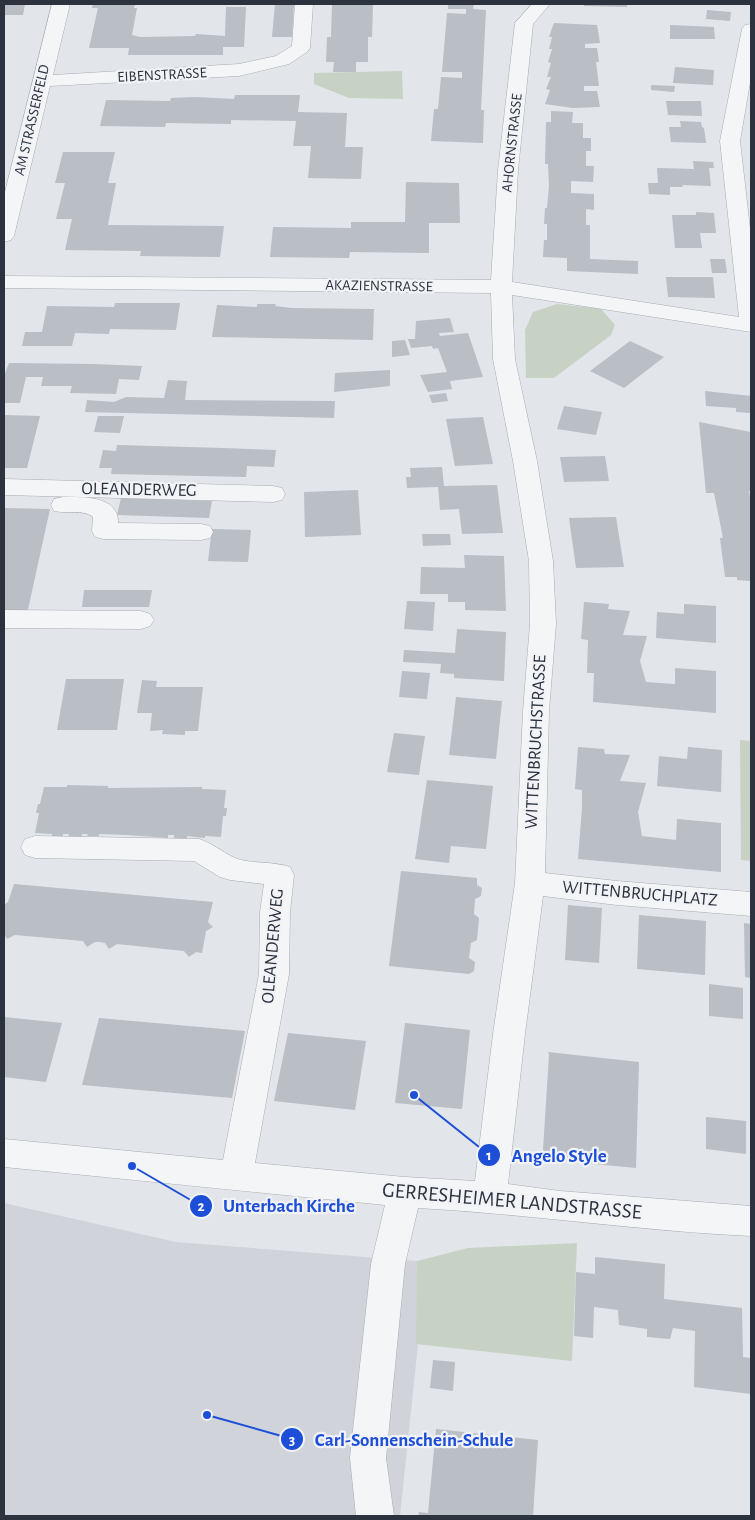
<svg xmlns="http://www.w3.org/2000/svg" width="755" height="1520" font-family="'Alegreya Sans',sans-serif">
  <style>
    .built { fill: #d0d4da }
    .green { fill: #c7d2c4 }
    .building { fill: #babec5 }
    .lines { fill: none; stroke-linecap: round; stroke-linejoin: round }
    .minor-casing { stroke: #a8acb3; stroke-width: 1 }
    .minor { fill: #f4f5f7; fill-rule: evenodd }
    .labels { text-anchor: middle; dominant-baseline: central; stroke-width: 4.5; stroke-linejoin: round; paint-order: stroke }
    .far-street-label { font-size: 15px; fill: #2c333f; stroke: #f1f3f6 }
    .street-label { font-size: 18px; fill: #2c333f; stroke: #f1f3f6 }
    .near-street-label { font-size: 21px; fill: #2c333f; stroke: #f1f3f6 }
    .leader { fill: none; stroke: #1d4ed8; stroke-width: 2 }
    .callout-dot { fill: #1d4ed8; stroke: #f1f3f6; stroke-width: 2 }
    .mark-label { font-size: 15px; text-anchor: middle; font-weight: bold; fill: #fff }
    .callout-label { font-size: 19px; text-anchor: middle; font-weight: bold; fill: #1d4ed8; stroke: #f1f3f6; stroke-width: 4.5; stroke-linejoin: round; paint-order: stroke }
  </style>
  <rect width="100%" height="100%" fill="#e2e5e9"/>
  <path class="built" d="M4 1203 176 1242 417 1261 423 1297 400 1516H4Z"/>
  <path class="green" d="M402 71 403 99 349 98 314 84V73Z
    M557 304 601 309 615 325 611 335 554 378H526L525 330 533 312Z
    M740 740 751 741V861L741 860Z
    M577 1243 572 1361 416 1344 417 1261 468 1248Z"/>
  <path class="building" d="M4 4H25L23 15H4Z
    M93 4H135L134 8H137L132 35 140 37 195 36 196 34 225 36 226 7H246L244 47H223V55H128L129 48H89L98 8H92Z
    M275 4H294L292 37H272Z
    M332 4H373L372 37H368V62H356V72H333L334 62H326L327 37H331Z
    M448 4H474L473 9 486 10 481 110H484L483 143 431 141 434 109H438L441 77 462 78V72H442L447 13 466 14V9H448Z
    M584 4H627V7L584 6Z
    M707 10 731 12 730 21 706 19Z
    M554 23 597 25 600 43 585 44V48H597L599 62H596L599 86H584V91H597L600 107 573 108 545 104 550 90 546 89 551 77H547L551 63 548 62 552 49H549L552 37H549Z
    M670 25 714 27 715 39H670Z
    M675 67 714 70 713 85 673 83Z
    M651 85 675 86 674 92 651 90Z
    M235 95H300L298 112 347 113 345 147H363L361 179 308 178 311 146H293L296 121 231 120V124L166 123 165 127 100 126 106 100 170 101 171 98 195 97 234 99Z
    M666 101H701L702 116 668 115Z
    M551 111 573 112 572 123H583V138H591V151H586V166H594L593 182 571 181V193L594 194V210L586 209V225H590V259L638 261V274L567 271V258L543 257 544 240H547V224H544L545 208H547L549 186 548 164H545L546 122H551Z
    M680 121 701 122 702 127 704 128 706 143 671 142 669 127H681Z
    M63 152H115L108 183H116L108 225 224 226 220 257 140 256 141 251 65 250 72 219H56L65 183H55Z
    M693 161 713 162 714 168H709L711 186 682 185 683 187H670V195L649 194 648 183H658L657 168 694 169Z
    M406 182 459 183 460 223H429V253L350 252 349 258 270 257 273 227 351 228V222H405Z
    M696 212 714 213 716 233H700L702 248H675L672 215H696Z
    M710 259H725L727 273H712Z
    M666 277H713L715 298 668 297Z
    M115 303H180L176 330 110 329 109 334 75 333 72 346H22L25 332H42L47 306 114 307Z
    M257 304H276L275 306 292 308 374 309 373 340 212 337 217 305 257 307Z
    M450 318 454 332 439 333 440 336 468 333 483 377 450 381 452 389 428 392 420 375 447 372 438 348 433 349 432 346 411 348 408 339H415L416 321Z
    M405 340 410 355 392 357V341Z
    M630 341 664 357 624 388 590 371Z
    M9 363 93 364 142 366 139 380 119 379 116 394 70 393 72 386H41L43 377H26L20 403H4V376Z
    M390 370V386L334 392 335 373Z
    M168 380 187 381 185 400 335 401 334 418 85 412 87 400 114 402 126 397 164 398Z
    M705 391 751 396V413L736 412V408L706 406Z
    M446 393 448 401 432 403 429 395Z
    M564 406 602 412 596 435 557 429Z
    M4 415 40 416 27 468H4Z
    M98 416H124L120 433 94 432Z
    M483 417 493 464 455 466 446 419Z
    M699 422 751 432V491H749L751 504V581L737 580V577H725L720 538H723L714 493H706Z
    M117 445 223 448 276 450 274 467 247 466 246 477 111 474 112 468H99L103 450 116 451Z
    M605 456 609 481 564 482 560 457Z
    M442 467 444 486 497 485 503 533 462 534 459 509 440 510 438 487 407 488 406 477H411L410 468Z
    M358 490 361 535 305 537 304 492Z
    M121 498 147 499 212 501 209 518 117 515Z
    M4 508 50 509 27 614 4 613Z
    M616 517 624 567 576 568 569 518Z
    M212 529 251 530 248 562 208 561Z
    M422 534H450L451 545 423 546Z
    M464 555 504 556 506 611 465 610V602H448V594H420L421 567 465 568Z
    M84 590H152L149 607H82Z
    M407 601 435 602 433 631 404 629Z
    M584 602 609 604 608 609 630 611 623 635 647 636 640 661 646 682 675 684V668L716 671V713L593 702 594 673H587L588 640 581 639Z
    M684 604 716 606V643L656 638 657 612 684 614Z
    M457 629 506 632 504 681 454 678V674L440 673 441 664 403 662 404 650 455 653Z
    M402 671 430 673 427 699 399 697Z
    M66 679H124L117 730H57Z
    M142 680 157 681 156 687H203L198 731H185V735L162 734 163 730 150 731 152 713H137Z
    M456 697 502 701 496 759 449 755Z
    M394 733 425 736 419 775 387 772Z
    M578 747 604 749 605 754 630 755 620 781 646 783 638 812 642 836 676 840 677 819 721 823V872L578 859 582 808V790L575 789Z
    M688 747 722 750 721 792 657 786 659 756 687 759Z
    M427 780 493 786 486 849 451 846 449 863 415 859Z
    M67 785 108 786V788L202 787V789L226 790 224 808H227L226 816H223L221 837 205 836V838L187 836V841L174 840V835H168V838L128 835 99 834V836H87L88 834H82L81 839H68L69 834H63V836H52V834L35 833 39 813H36L38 804H40L44 787H67Z
    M401 871 477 878V885L482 888 481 896 475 899 474 914 479 918 477 940 471 943 469 958 475 962 474 971 469 974 389 966Z
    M14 884 213 902 208 922 213 927 206 931 202 953 196 952 189 957 184 951 117 944 109 949 105 943 100 942H95L87 947 83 941 15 935 7 939 4 934V905L8 902Z
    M568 905 602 908 599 963 565 960Z
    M639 915 706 921 705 975 637 969Z
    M744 923 751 924V978L745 977Z
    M709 984 743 988V1019L709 1016Z
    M4 1017 62 1023 46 1082 4 1077Z
    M99 1018 245 1031 232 1098 82 1085Z
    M405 1023 470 1030 462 1109 395 1103Z
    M288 1033 366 1041 355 1110 274 1101Z
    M548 1052 639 1062 636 1168 552 1160 543 1150 549 1055Z
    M706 1117 746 1121V1154L706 1149Z
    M595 1257 665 1264 664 1299 742 1308 743 1357 751 1358V1394L694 1387 695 1331 673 1328 670 1339 647 1337V1329L619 1325 618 1310 594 1307 593 1338 574 1336 576 1272 595 1274Z
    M433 1360 455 1362 453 1391 430 1388Z
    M436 1429 538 1440 533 1516H418L419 1512 428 1513Z"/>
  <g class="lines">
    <defs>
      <path id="minor" d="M52 4H70L53 75 239 64 276 56 292 46 295 4H313L310 48 307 52 289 64 239 76 50 86 14 236 11 240 4 242V196Z
        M532 4H550L533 24 518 170 512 282 739 317 720 141 742 29 745 25 751 24V77L740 141 751 237V332L512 295 515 359 537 461 553 561 556 624 549 711 545 873 617 881 751 892V916L617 905 543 896 525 1034 508 1184 560 1191 751 1206V1236C640 1231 529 1214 418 1208L405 1264 386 1458 394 1516H356L350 1458 371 1264 385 1205 4 1167V1139L223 1160 259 974 260 912 264 884 230 880 220 877 194 861 35 858 25 855 21 847 25 839 35 836 199 839C212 843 222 852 235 858 249 864 273 861 290 867L294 875 290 912 289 974 255 1163 405 1177 475 1181 493 1034 515 883 523 711 530 624 529 561 513 461 493 359 491 293 4 288V276L491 280 498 170 515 23Z
        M4 479 273 486 282 488 285 494 282 500 273 502 4 495Z
        M63 497C82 497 119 495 118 523L201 524 210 526 213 532 210 538 201 540 104 539 95 537 92 531 93 517C83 509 67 514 54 511L51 505 54 499Z
        M4 610 141 611 150 614 154 620 150 626 141 629 4 628Z"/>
    </defs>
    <use href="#minor" class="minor-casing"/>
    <use href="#minor" class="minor"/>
  </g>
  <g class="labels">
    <g class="far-street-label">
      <text transform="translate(162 75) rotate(-3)">EIBENSTRASSE</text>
      <text transform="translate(32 120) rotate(-77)">AM STRASSERFELD</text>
      <text transform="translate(512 143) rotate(-84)">AHORNSTRASSE</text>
      <text transform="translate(379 286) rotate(1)">AKAZIENSTRASSE</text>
    </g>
    <g class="street-label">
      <text transform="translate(139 490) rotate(1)">OLEANDERWEG</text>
      <text transform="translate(536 742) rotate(-87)">WITTENBRUCHSTRASSE</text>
      <text transform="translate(640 894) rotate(5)">WITTENBRUCHPLATZ</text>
      <text transform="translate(273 946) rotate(-85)">OLEANDERWEG</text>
    </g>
    <g class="near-street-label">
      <text transform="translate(512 1201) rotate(5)">GERRESHEIMER LANDSTRASSE</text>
    </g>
  </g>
  <path class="leader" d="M414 1095L489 1155M132 1166L201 1206M207 1415L292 1439"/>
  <g class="callout-dot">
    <circle cx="414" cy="1095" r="5"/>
    <circle cx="132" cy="1166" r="5"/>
    <circle cx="207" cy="1415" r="5"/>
    <circle cx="489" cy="1155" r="12"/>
    <circle cx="201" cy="1206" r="12"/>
    <circle cx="292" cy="1439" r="12"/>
  </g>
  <g class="mark-label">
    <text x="489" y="1160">1</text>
    <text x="201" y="1211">2</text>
    <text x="292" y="1445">3</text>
  </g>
  <g class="callout-label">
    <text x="559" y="1162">Angelo Style</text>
    <text x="289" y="1212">Unterbach Kirche</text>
    <text x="414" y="1446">Carl-Sonnenschein-Schule</text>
  </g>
  <rect width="755" height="1520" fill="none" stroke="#2c333f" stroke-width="10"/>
</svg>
